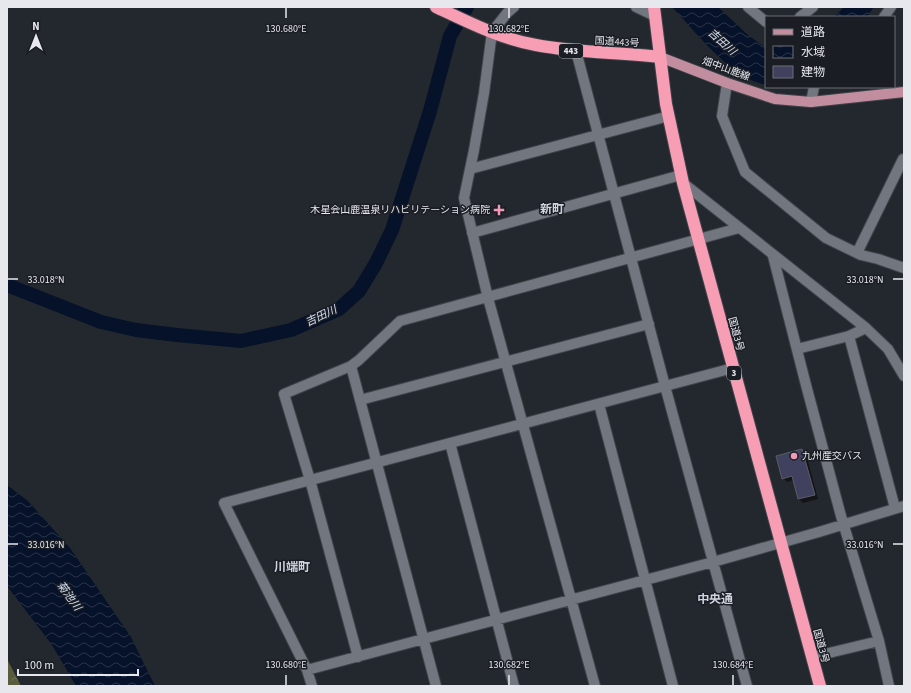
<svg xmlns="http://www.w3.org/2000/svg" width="911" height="693" font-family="'Source Sans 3','Noto Sans JP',sans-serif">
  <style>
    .forest { fill: url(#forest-crowns) }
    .water { fill: url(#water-waves) }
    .shadow { fill: #0007 }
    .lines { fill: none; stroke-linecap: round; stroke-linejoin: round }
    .river { stroke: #061229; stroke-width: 14 }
    .building { fill: #3f415f; stroke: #5b5c65 }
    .minor-casing { stroke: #41444a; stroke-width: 12 }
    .major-casing { stroke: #41444a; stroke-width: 12 }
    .highway-casing { stroke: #41444a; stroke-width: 14 }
    .minor { stroke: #72767f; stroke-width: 10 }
    .major { stroke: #c28e9f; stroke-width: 10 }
    .highway { stroke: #f79eb5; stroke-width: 12 }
    .ticks { fill: none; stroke: #e6e8ed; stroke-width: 1.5 }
    .poi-dot { fill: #f09ab6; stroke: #1a1d24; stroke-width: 1.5 }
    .labels { text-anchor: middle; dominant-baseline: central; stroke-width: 3; stroke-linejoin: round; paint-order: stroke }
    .shield { fill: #1a1d24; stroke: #a9abb1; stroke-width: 1 }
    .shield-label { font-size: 9px; font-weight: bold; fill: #e6e8ed }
    .street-label { font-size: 10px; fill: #e6e8ed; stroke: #1a1d24 }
    .poi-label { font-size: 10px; fill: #e6e8ed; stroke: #1a1d24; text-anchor: end }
    .water-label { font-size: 11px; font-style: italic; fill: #d4e0f5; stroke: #1a1d24 }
    .quarter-label { font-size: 12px; font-weight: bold; fill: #ced3dd; stroke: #1a1d24 }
    .ticks-label { font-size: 10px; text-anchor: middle; fill: #e6e8ed; stroke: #1a1d24; stroke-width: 3; stroke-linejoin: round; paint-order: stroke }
  </style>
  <defs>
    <pattern id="forest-crowns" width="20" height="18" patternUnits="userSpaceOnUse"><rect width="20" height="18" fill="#5a5d3c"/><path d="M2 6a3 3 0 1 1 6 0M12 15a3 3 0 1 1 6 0" fill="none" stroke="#727458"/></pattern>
    <pattern id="water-waves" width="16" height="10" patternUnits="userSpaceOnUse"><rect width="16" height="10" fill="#061229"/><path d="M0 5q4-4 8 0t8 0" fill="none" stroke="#2a3448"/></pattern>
  </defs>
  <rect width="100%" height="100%" fill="#23272e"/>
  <path class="forest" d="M7 659 21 686H7Z"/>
  <path class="water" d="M672 7H718L748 35 766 48V85C730 78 697 33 672 7Z
    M844 7H874L867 17H834Z
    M7 485 28 501 70 548 131 637 155 686H76L52 645 7 586Z"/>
  <path class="shadow" d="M802 450 806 454 818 499 803 503 799 499 794 480 787 482 783 478Z"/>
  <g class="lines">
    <path class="river" d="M7 285 101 322 136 330 177 335 241 341 291 330 339 309 359 291 376 263 392 230 430 111 450 36 467 7"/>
  </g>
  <path class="building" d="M802 449 815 495 798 499 792 476 782 479 776 456Z"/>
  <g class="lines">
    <defs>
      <path id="minor" d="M514 7 507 13 492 32 484 93 474 150 464 198 488 298 595 686
        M636 7 655 16
        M748 7 766 22
        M800 17 813 7
        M884 17 891 7
        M576 51 665 386 747 686
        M727 83 722 116 745 172 826 238 861 255 878 259 904 268
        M811 102 814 87
        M470 169 669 116
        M683 183 866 328 888 349 904 376
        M472 233 681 175
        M857 253 903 159H904
        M773 256 806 385 841 516 879 641 889 686
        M849 336 895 508
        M797 349 849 336 866 328
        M351 366 436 686
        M360 400 649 324
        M599 404 673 686
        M450 443 514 686
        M358 657 310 480 284 394 351 366 359 360 400 321 739 228
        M812 657 879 641
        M307 670 713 562 819 532 904 506
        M312 686 307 670 224 503 733 368"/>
      <path id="major" d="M660 57 727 83 775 99 811 102 904 92"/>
      <path id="highway" d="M436 7C468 22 501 39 536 45 577 53 618 52 660 57
        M654 7 666 104 683 183 820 686"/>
    </defs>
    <use href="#minor" class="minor-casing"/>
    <use href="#major" class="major-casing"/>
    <use href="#highway" class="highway-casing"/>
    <use href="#minor" class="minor"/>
    <use href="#major" class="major"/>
    <use href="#highway" class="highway"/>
  </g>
  <path class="ticks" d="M286 8V18M509 8V18M8 279H18M893 279H903M8 544H18M893 544H903M286 675V685M509 675V685M733 675V685"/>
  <g class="poi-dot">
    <path d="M497 204h4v4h4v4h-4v4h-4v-4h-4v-4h4z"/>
    <circle cx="794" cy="456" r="4"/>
  </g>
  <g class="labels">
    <g class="shield">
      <rect x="559" y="44" width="24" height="14" rx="3"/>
      <rect x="727" y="366" width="14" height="14" rx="3"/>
    </g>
    <g class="shield-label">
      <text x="571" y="51">443</text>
      <text x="734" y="373">3</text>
    </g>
    <g class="street-label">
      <text transform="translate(617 42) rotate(3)">国道443号</text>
      <text transform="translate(726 69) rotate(20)">畑中山鹿線</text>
      <text transform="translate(736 334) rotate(75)">国道3号</text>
      <text transform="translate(821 646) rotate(75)">国道3号</text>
    </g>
    <g class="poi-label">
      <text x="490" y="210">木星会山鹿温泉リハビリテーション病院</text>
      <text x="802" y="456" text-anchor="start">九州産交バス</text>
    </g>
    <g class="water-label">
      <text transform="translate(722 42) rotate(42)">吉田川</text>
      <text transform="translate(321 316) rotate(-25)">吉田川</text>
      <text transform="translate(69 596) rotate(54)">菊池川</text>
    </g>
    <g class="quarter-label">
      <text x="552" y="209">新町</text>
      <text x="292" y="567">川端町</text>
      <text x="715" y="599">中央通</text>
    </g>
  </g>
  <g class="ticks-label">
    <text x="286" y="32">130.680°E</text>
    <text x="509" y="32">130.682°E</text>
    <text x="46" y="283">33.018°N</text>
    <text x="865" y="283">33.018°N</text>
    <text x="46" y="548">33.016°N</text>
    <text x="865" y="548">33.016°N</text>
    <text x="286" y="668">130.680°E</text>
    <text x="509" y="668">130.682°E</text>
    <text x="733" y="668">130.684°E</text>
  </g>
  <rect width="911" height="693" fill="none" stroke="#e6e8ed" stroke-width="16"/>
  <rect x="765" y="16" width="130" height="72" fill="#1a1d24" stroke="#6c6e74"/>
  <rect x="773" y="29" width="20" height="6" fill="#c28e9f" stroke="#6c6e74"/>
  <text x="801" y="36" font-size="12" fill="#e6e8ed">道路</text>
  <rect x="773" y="46" width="20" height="12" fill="url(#water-waves)" stroke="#6c6e74"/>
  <text x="801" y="56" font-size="12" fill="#e6e8ed">水域</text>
  <rect x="773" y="66" width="20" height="12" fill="#3f415f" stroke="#6c6e74"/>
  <text x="801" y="76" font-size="12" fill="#e6e8ed">建物</text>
  <g transform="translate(36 36)" stroke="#1a1d24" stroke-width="3" paint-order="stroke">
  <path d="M0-3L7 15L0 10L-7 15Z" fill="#e6e8ed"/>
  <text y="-6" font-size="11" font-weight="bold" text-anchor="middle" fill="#e6e8ed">N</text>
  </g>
  <path d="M18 669v6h120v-6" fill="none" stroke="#e6e8ed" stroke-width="2"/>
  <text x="24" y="669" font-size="12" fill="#e6e8ed" stroke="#1a1d24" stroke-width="3" paint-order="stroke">100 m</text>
</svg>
